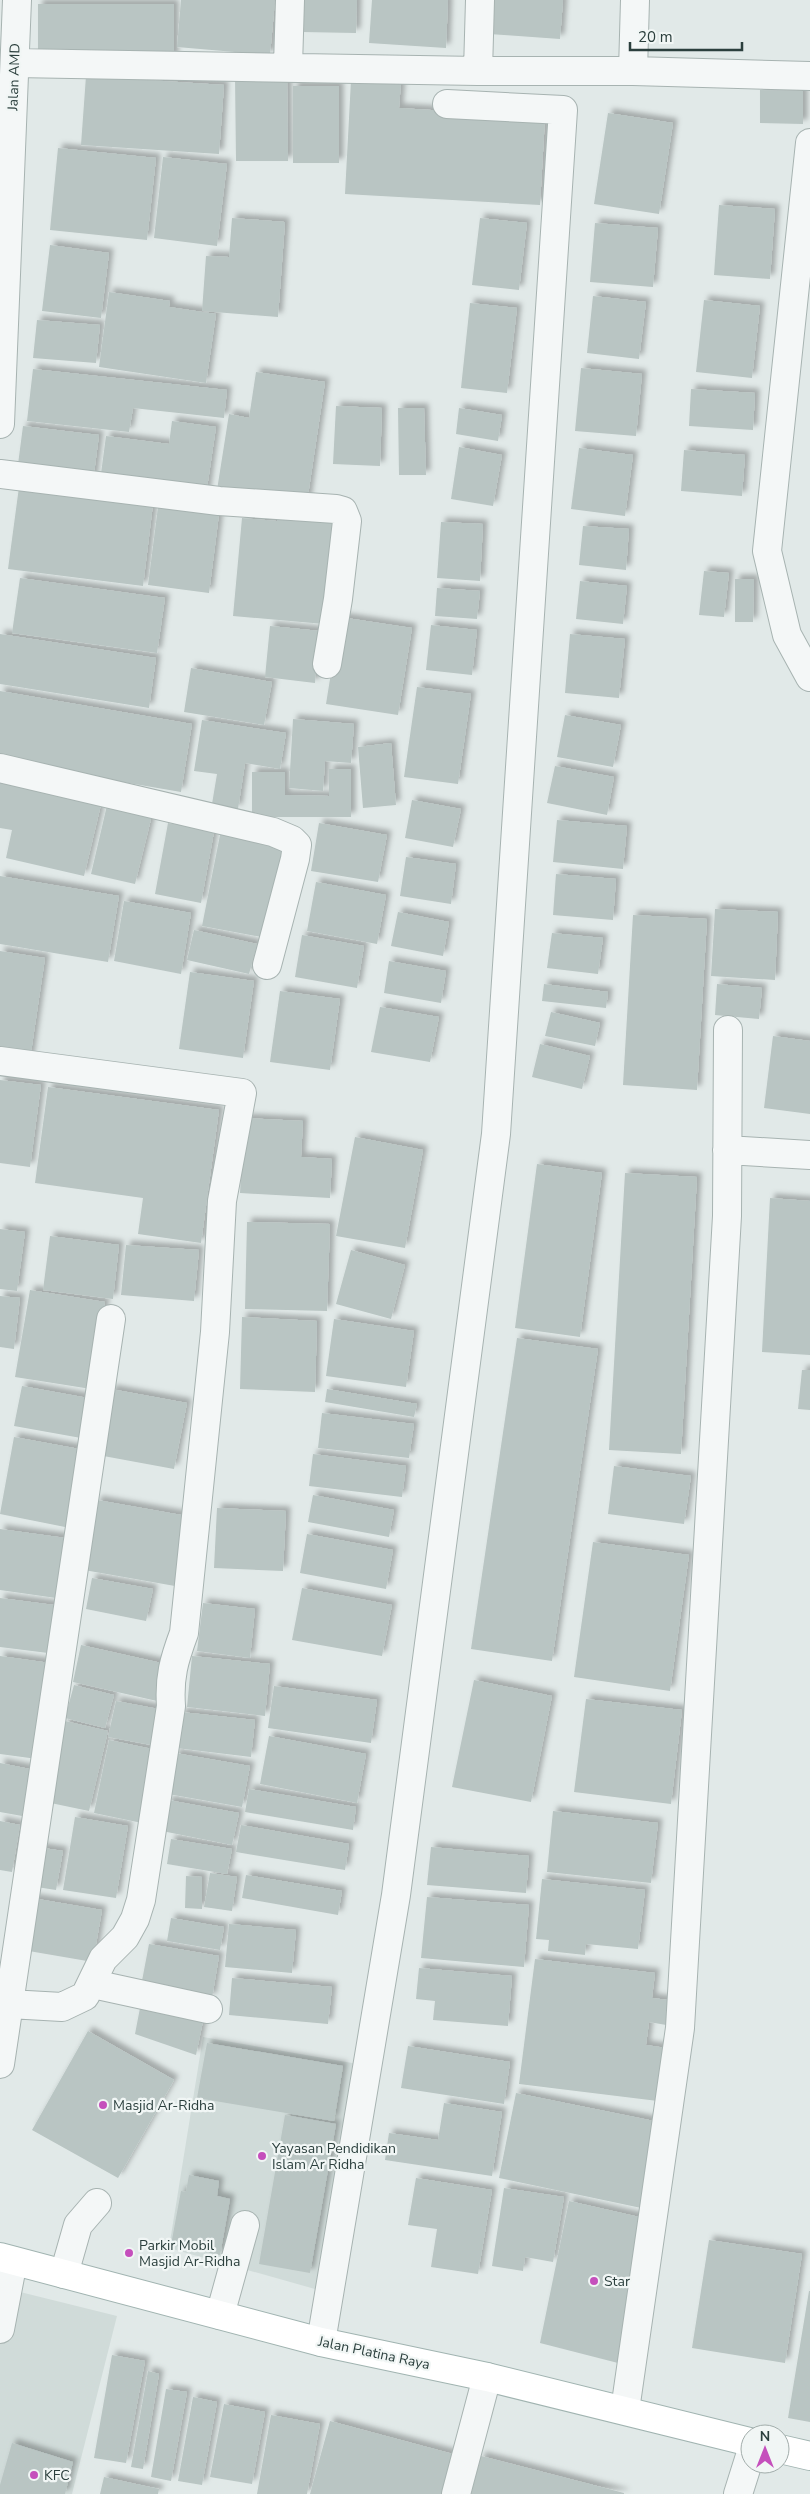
<svg xmlns="http://www.w3.org/2000/svg" width="810" height="2494" font-family="'Nunito Sans',sans-serif">
  <style>
    .built { fill: #d0dbd9 }
    .building { fill: #b9c5c3; filter: url(#shadow) }
    .lines { fill: none; stroke-linecap: round; stroke-linejoin: round }
    .minor-casing { stroke: #a7b3b1; stroke-width: 30 }
    .major-casing { stroke: #a1b4b1; stroke-width: 30 }
    .minor { stroke: #f4f7f7; stroke-width: 28 }
    .major { stroke: #fff; stroke-width: 28 }
    .poi-dot { fill: #c54fbc; stroke: #f1f6f5; stroke-width: 2 }
    .labels { text-anchor: middle; dominant-baseline: central; stroke-width: 4.5; stroke-linejoin: round; paint-order: stroke }
    .street-label { font-size: 14px; fill: #2b3f3d; stroke: #f1f6f5 }
    .poi-label { font-size: 14px; fill: #2b3f3d; stroke: #f1f6f5; text-anchor: start }
  </style>
  <defs>
    <filter id="shadow"><feDropShadow dx="4.5" dy="-4.5" stdDeviation="2.5" flood-color="#0004"/></filter>
  </defs>
  <rect width="100%" height="100%" fill="#e1e9e8"/>
  <path class="built" d="M203 2037 358 2064 315 2289 169 2248Z
    M0 2287 117 2316 72 2494H0Z"/>
  <path class="building" d="M181 0H275L270 55 177 47Z
    M302 0H357L356 33 302 32Z
    M372 0H448L446 48 369 43Z
    M492 0H563L560 39 489 34Z
    M38 4H174V59H38Z
    M287 75 288 161H236L235 76Z
    M86 76 224 85 219 154 81 145Z
    M351 80 401 82 399 108 545 117 540 205 345 194Z
    M293 86H339V163H293Z
    M760 90 803 91V124L760 123Z
    M608 113 673 123 659 214 594 204Z
    M58 148 156 158 147 240 50 230Z
    M163 157 227 164 217 246 154 238Z
    M719 205 775 209 770 279 714 275Z
    M232 218 285 222 278 317 202 311 206 256 229 257Z
    M480 218 527 223 519 290 472 285Z
    M595 223 658 228 653 287 590 282Z
    M50 245 109 253 101 318 42 311Z
    M109 292 170 301 169 307 216 314 206 383 99 367Z
    M593 296 646 302 639 359 587 353Z
    M704 300 760 306 752 378 696 372Z
    M470 303 517 308 507 393 461 388Z
    M37 320 100 325 96 363 33 358Z
    M581 368 642 374 636 436 575 431Z
    M33 369 227 390 224 418 133 408 129 432 27 421Z
    M256 372 325 382 307 502 217 490 229 414 249 418Z
    M691 389 755 393 753 430 689 426Z
    M336 406 382 408 380 466 333 464Z
    M398 408H424L426 475H399Z
    M459 408 502 415 498 441 456 434Z
    M172 421 216 427 206 495 100 481 106 436 169 444Z
    M23 426 99 435 93 481 17 472Z
    M459 447 502 455 493 506 451 499Z
    M579 448 633 455 625 516 571 509Z
    M684 450 745 455 742 496 681 491Z
    M19 487 153 504 143 586 8 569Z
    M158 507 219 514 209 593 148 585Z
    M278 515 333 520 324 624 233 616 242 518 277 521Z
    M441 522 483 524 480 581 437 578Z
    M583 526 629 529 626 570 579 565Z
    M704 571 729 573 724 617 699 615Z
    M20 578 165 598 157 653 12 633Z
    M735 579H754L753 622H735Z
    M580 581 627 586 623 624 576 619Z
    M437 588 480 591 477 619 435 616Z
    M340 617 412 628 398 715 326 704Z
    M431 625 477 630 472 675 426 670Z
    M270 626 320 631 315 683 265 677Z
    M0 634 156 658 149 708 0 684Z
    M570 634 625 639 619 698 565 693Z
    M191 668 272 682 264 725 184 712Z
    M417 687 471 694 458 784 404 777Z
    M0 691 192 724 181 792 0 761Z
    M565 715 621 725 613 767 557 757Z
    M293 719 354 724 351 763 325 761 323 791 289 788Z
    M202 720 286 733 280 769 245 763 238 809 212 804 217 774 194 771Z
    M391 743 396 805 363 808 358 747Z
    M555 766 614 777 607 815 547 803Z
    M329 769H351V817H252V772H285V795L329 796Z
    M0 773 103 796 84 876 6 858 12 830 0 828Z
    M412 800 461 809 453 847 405 838Z
    M108 801 153 811 135 884 91 874Z
    M557 820 627 826 623 869 553 862Z
    M168 823 214 832 201 903 155 894Z
    M319 823 387 835 378 882 311 871Z
    M221 830 285 842 267 938 202 926Z
    M406 857 456 864 451 904 400 896Z
    M556 874 616 879 613 920 553 915Z
    M0 876 119 896 108 962 0 944Z
    M316 882 386 895 377 944 307 931Z
    M124 901 191 913 181 974 114 961Z
    M715 909 778 912 775 980 711 976Z
    M398 912 449 922 443 956 391 946Z
    M633 915 707 919 697 1090 623 1085Z
    M194 930 257 944 249 974 187 960Z
    M552 933 603 938 598 974 547 968Z
    M302 935 364 946 357 988 295 977Z
    M0 951 45 958 30 1059 0 1054Z
    M389 961 446 971 441 1003 384 993Z
    M190 972 254 981 243 1058 179 1049Z
    M544 984 608 992 606 1008 542 1001Z
    M717 984 762 988 759 1019 715 1015Z
    M280 991 340 999 330 1070 270 1062Z
    M380 1007 439 1017 430 1062 371 1052Z
    M551 1012 600 1023 595 1046 545 1036Z
    M773 1036 810 1041V1114L764 1108Z
    M540 1044 590 1056 582 1089 532 1077Z
    M0 1080 41 1085 30 1167 0 1163Z
    M48 1087 219 1110 201 1243 138 1234 143 1198 35 1183Z
    M244 1118 303 1121 301 1157 332 1159 330 1198 240 1193Z
    M355 1137 423 1150 405 1248 336 1236Z
    M537 1164 602 1173 580 1337 515 1328Z
    M625 1173 697 1177 681 1454 609 1450Z
    M770 1198 810 1201V1355L762 1352Z
    M247 1222 330 1224 327 1311 245 1309Z
    M0 1229 25 1232 17 1291 0 1289Z
    M50 1236 119 1245 113 1299 43 1290Z
    M126 1245 199 1250 194 1301 121 1295Z
    M351 1250 405 1265 391 1319 336 1304Z
    M30 1290 105 1302 91 1389 15 1377Z
    M0 1296 20 1298 14 1349 0 1347Z
    M242 1317 317 1321 315 1392 240 1389Z
    M334 1319 414 1331 406 1387 326 1376Z
    M517 1338 598 1349 552 1661 471 1649Z
    M802 1370H810V1410L798 1409Z
    M22 1386 88 1398 81 1438 14 1426Z
    M111 1389 187 1403 174 1469 98 1455Z
    M327 1389 417 1404 414 1417 325 1402Z
    M322 1413 414 1424 409 1458 318 1448Z
    M14 1437 85 1450 70 1528 0 1514Z
    M313 1454 406 1466 402 1497 309 1486Z
    M614 1466 691 1476 684 1524 608 1514Z
    M313 1495 394 1510 389 1537 308 1522Z
    M97 1500 187 1516 175 1586 84 1570Z
    M217 1508 286 1511 283 1571 214 1568Z
    M0 1529 73 1539 63 1599 0 1590Z
    M307 1534 393 1550 386 1589 300 1573Z
    M593 1542 689 1555 670 1691 574 1677Z
    M92 1578 153 1589 146 1621 86 1609Z
    M302 1588 392 1605 382 1656 292 1640Z
    M0 1598 62 1606 56 1654 0 1647Z
    M203 1603 255 1609 250 1658 197 1651Z
    M81 1645 166 1664 157 1701 73 1682Z
    M0 1656 50 1663 37 1759 0 1754Z
    M192 1656 270 1664 265 1716 187 1707Z
    M474 1680 552 1696 531 1802 452 1787Z
    M74 1685 114 1695 105 1728 65 1718Z
    M274 1686 377 1700 371 1743 268 1728Z
    M586 1699 682 1710 671 1804 574 1792Z
    M116 1701 164 1710 157 1746 108 1737Z
    M181 1712 255 1720 251 1757 176 1748Z
    M65 1721 108 1731 89 1811 46 1802Z
    M269 1736 366 1754 357 1803 260 1784Z
    M109 1740 157 1750 142 1823 94 1813Z
    M175 1753 250 1766 242 1807 168 1794Z
    M0 1763 30 1769 22 1816 0 1812Z
    M249 1789 356 1807 353 1830 245 1812Z
    M168 1800 239 1813 232 1845 162 1831Z
    M553 1811 658 1823 651 1883 547 1872Z
    M75 1817 128 1826 116 1898 63 1890Z
    M0 1821 20 1825 12 1872 0 1870Z
    M241 1825 349 1844 345 1870 236 1852Z
    M171 1839 232 1849 227 1874 167 1864Z
    M37 1847 63 1851 56 1890 30 1886Z
    M431 1847 529 1856 526 1893 427 1885Z
    M210 1873 237 1877 232 1911 204 1907Z
    M246 1875 342 1891 338 1915 242 1898Z
    M186 1876 202 1877V1909L185 1908Z
    M542 1879 645 1890 638 1949 586 1944 585 1955 548 1951 549 1940 536 1939Z
    M427 1897 529 1905 524 1967 421 1958Z
    M32 1898 102 1910 93 1962 23 1950Z
    M171 1918 224 1927 220 1950 167 1941Z
    M229 1924 296 1930 292 1973 225 1967Z
    M149 1944 219 1956 212 1998 141 1986Z
    M535 1959 655 1973 652 1998 676 2001 672 2026 649 2022 646 2045 673 2049 666 2102 519 2084Z
    M419 1968 512 1976 508 2026 433 2020 435 2001 416 1999Z
    M232 1978 332 1987 328 2024 229 2015Z
    M140 2008 203 2021 196 2055 135 2034Z
    M88 2031 174 2080 118 2178 32 2130Z
    M207 2043 343 2066 334 2121 197 2098Z
    M408 2046 510 2062 504 2104 401 2088Z
    M516 2093 664 2123 646 2209 499 2178Z
    M444 2103 502 2112 492 2176 385 2160 389 2133 438 2140Z
    M285 2115 336 2124 310 2273 259 2264Z
    M189 2175 219 2181 217 2196 230 2199 220 2255 171 2245 181 2191 186 2192Z
    M416 2178 492 2190 478 2274 431 2267 437 2229 408 2225Z
    M504 2188 564 2197 553 2262 525 2257 523 2271 492 2266Z
    M569 2201 648 2219 618 2363 540 2343Z
    M709 2240 802 2254 785 2363 692 2348Z
    M809 2291H810V2422L788 2418Z
    M112 2355 145 2361 126 2463 94 2458Z
    M148 2371 159 2374 143 2469 131 2467Z
    M166 2389 187 2392 171 2481 151 2477Z
    M193 2397 217 2402 202 2485 178 2481Z
    M224 2404 265 2412 252 2484 210 2477Z
    M271 2415 320 2424 307 2494H257Z
    M330 2421 453 2454 442 2494H310Z
    M12 2443 73 2462 65 2494H0V2485Z
    M481 2456 624 2493V2494H471Z
    M104 2477 159 2489 158 2494H100Z"/>
  <g class="lines">
    <defs>
      <path id="minor" d="M15 63 478 71H633L810 76
        M288 66 290 0
        M478 71 480 0
        M633 71 635 0
        M810 143 767 551 787 635 810 677
        M0 424 17 0
        M0 474 219 501 336 509 343 511 347 521 338 599 327 664
        M0 768 273 832 292 840 297 845 295 859 267 965
        M0 1061 242 1093 222 1201 215 1332 184 1633C174 1660 169 1677 171 1706L141 1900 135 1919 125 1937 103 1959 85 1996 62 2007 9 2004
        M727 1150 810 1155
        M93 1984 208 2009
        M0 2064 111 1319
        M64 2274 78 2225 97 2203
        M220 2315 245 2225
        M0 2329 13 2261
        M321 2342 396 1895 496 1134 563 110 447 104
        M625 2410 680 2028 727 1216 728 1030
        M456 2494 487 2377
        M738 2494 750 2456"/>
      <path id="major" d="M0 2257 321 2342 487 2377 750 2442
        M780 2449 810 2456"/>
    </defs>
    <use href="#minor" class="minor-casing"/>
    <use href="#major" class="major-casing"/>
    <use href="#minor" class="minor"/>
    <use href="#major" class="major"/>
  </g>
  <g class="poi-dot">
    <circle cx="103" cy="2105" r="5"/>
    <circle cx="262" cy="2156" r="5"/>
    <circle cx="129" cy="2253" r="5"/>
    <circle cx="594" cy="2281" r="5"/>
    <circle cx="34" cy="2475" r="5"/>
  </g>
  <g class="labels">
    <g class="street-label">
      <text transform="translate(14 77) rotate(-88)">Jalan AMD</text>
      <text transform="translate(374 2353) rotate(12)">Jalan Platina Raya</text>
    </g>
    <g class="poi-label">
      <text x="113" y="2105">Masjid Ar-Ridha</text>
      <text x="272" y="2148">Yayasan Pendidikan<tspan x="272" dy="16">Islam Ar Ridha</tspan></text>
      <text x="139" y="2245">Parkir Mobil<tspan x="139" dy="16">Masjid Ar-Ridha</tspan></text>
      <text x="604" y="2281">Star</text>
      <text x="44" y="2475">KFC</text>
    </g>
  </g>
  <g transform="translate(765 2449)"><circle r="24" fill="#f1f6f5" stroke="#a2adab"/>
  <path d="M0-4L9 19L0 12L-9 19Z" fill="#c54fbc"/>
  <text y="-8" font-size="14" font-weight="bold" text-anchor="middle" fill="#2b3f3d">N</text>
  </g>
  <path d="M630 42v8h112v-8" fill="none" stroke="#2b3f3d" stroke-width="2.5"/>
  <text x="638" y="42" font-size="15" fill="#2b3f3d" stroke="#f1f6f5" stroke-width="4" paint-order="stroke">20 m</text>
</svg>
